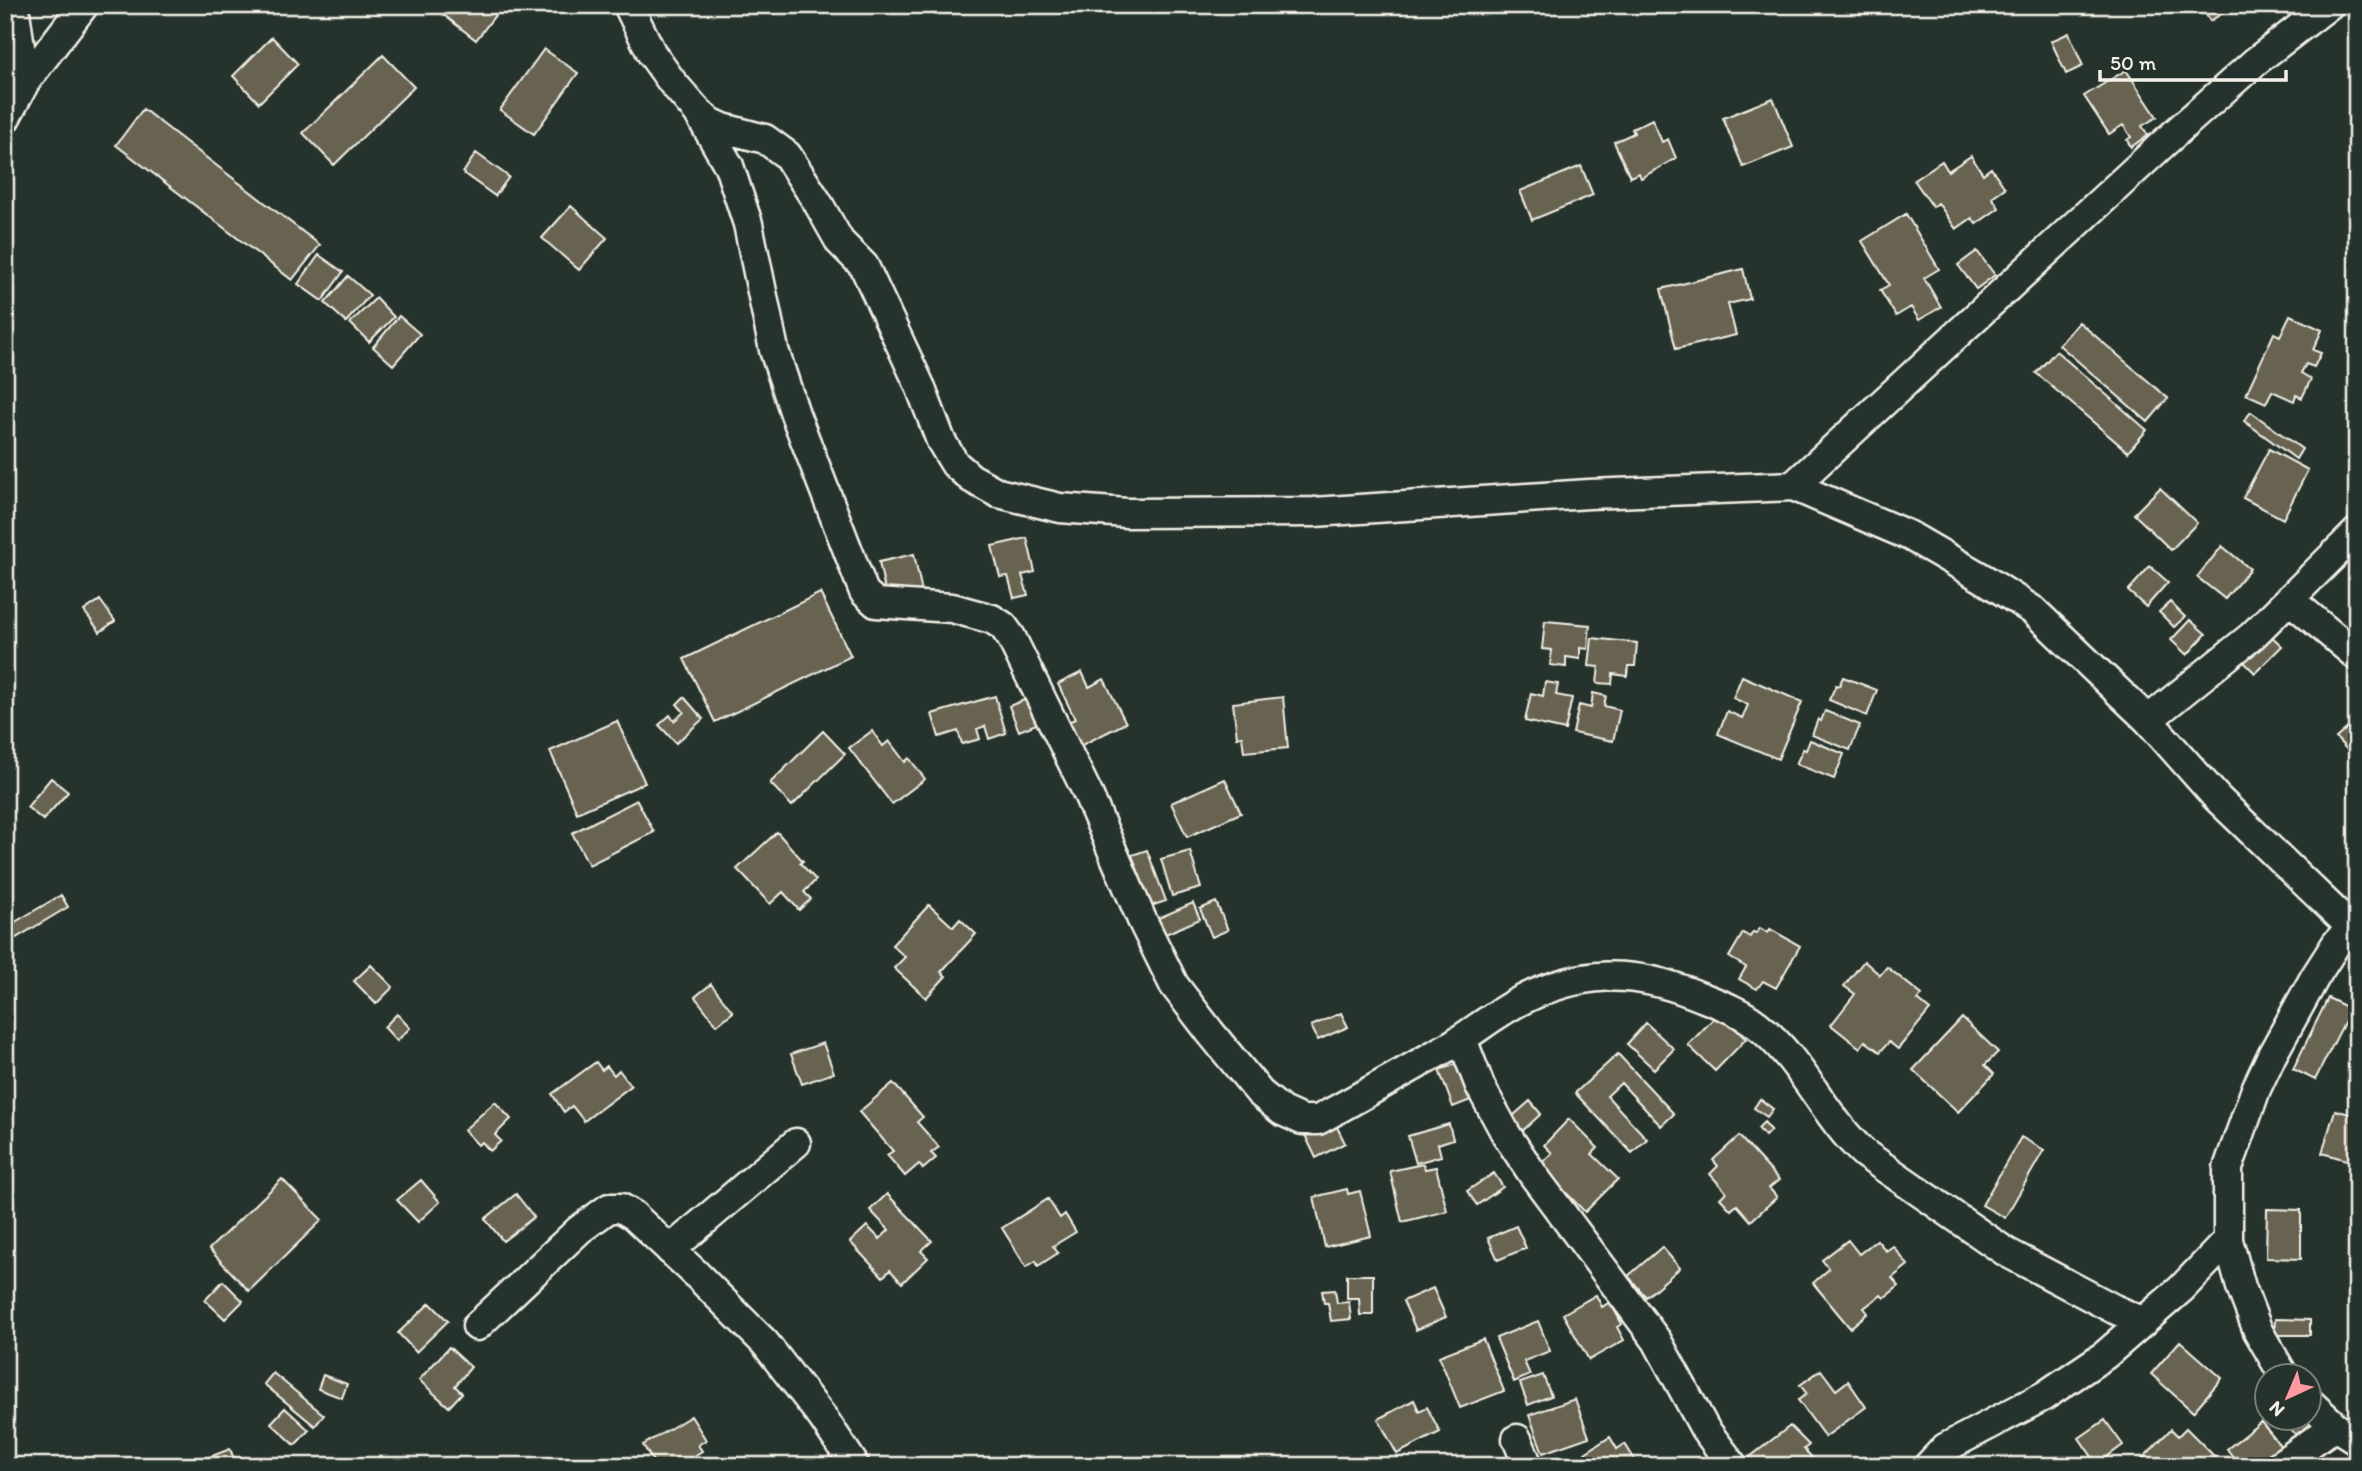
<svg xmlns="http://www.w3.org/2000/svg" width="2362" height="1471" font-family="Itim,sans-serif">
  <style>
    .building { fill: #686451; stroke: #f4f1e8; stroke-width: 2 }
    .lines { fill: none; stroke-linecap: round; stroke-linejoin: round }
    .minor-casing { stroke: #f4f1e8; stroke-width: 33 }
    .minor { stroke: #26332d; stroke-width: 28 }
  </style>
  <rect width="100%" height="100%" fill="#26332d"/>
  <filter id="ink" filterUnits="userSpaceOnUse"><feTurbulence type="fractalNoise" baseFrequency=".0143" numOctaves="2"/><feDisplacementMap in="SourceGraphic" scale="14" xChannelSelector="R" yChannelSelector="G"/><feConvolveMatrix kernelMatrix="1 2 1 2 8 2 1 2 1" color-interpolation-filters="sRGB"/></filter>
  <g filter="url(#ink)">
    <path class="building" d="M431 5H494L499 10 476 40Z
      M2200 5H2226L2229 9 2210 21Z
      M2069 33 2083 66 2066 74 2051 41Z
      M272 37 298 64 259 103 233 76Z
      M544 49 578 73 534 134 500 110Z
      M383 55 414 87 334 165 303 133Z
      M2126 70 2157 117 2142 126 2148 135 2131 147 2127 140 2131 137 2123 125 2109 134 2084 96Z
      M1773 98 1793 147 1743 167 1723 118Z
      M143 109 320 245 292 280 116 145Z
      M1652 119 1662 142 1668 139 1676 158 1641 178 1639 173 1630 177 1614 142 1634 133 1632 129Z
      M476 153 509 177 495 196 463 173Z
      M1971 156 1983 174 1991 168 2005 188 1992 197 1999 208 1976 224 1972 218 1956 229 1938 203 1933 207 1914 180 1942 161 1948 171Z
      M1581 166 1593 195 1532 220 1520 191Z
      M571 206 607 238 579 270 542 238Z
      M1906 214 1939 269 1924 278 1941 307 1919 320 1911 307 1896 316 1880 290 1889 285 1862 241Z
      M1977 251 1995 275 1976 289 1958 265Z
      M319 255 343 272 322 301 298 284Z
      M1743 269 1750 299 1728 304 1736 335 1676 349 1661 289Z
      M348 276 370 295 346 322 325 303Z
      M376 298 394 317 369 342 350 323Z
      M2290 315 2322 330 2313 350 2321 353 2314 367 2306 364 2301 373 2311 379 2302 398 2296 395 2294 401 2272 391 2266 403 2246 394 2274 333 2280 336Z
      M399 316 420 334 393 365 373 347Z
      M2079 322 2168 398 2148 422 2059 345Z
      M2056 351 2147 430 2128 452 2036 373Z
      M2251 412 2302 449 2296 459 2244 421Z
      M2269 449 2308 470 2283 519 2243 498Z
      M2160 488 2197 523 2171 550 2134 514Z
      M1027 538 1035 572 1022 575 1028 595 1014 598 1008 576 1000 577 992 546Z
      M2222 546 2250 569 2225 599 2197 577Z
      M914 554 922 592 887 600 879 562Z
      M2150 566 2168 582 2146 607 2128 591Z
      M820 593 851 656 715 722 684 659Z
      M100 600 115 621 100 632 84 611Z
      M2170 602 2185 617 2174 627 2159 612Z
      M2190 620 2206 634 2187 655 2171 640Z
      M1545 621 1590 625 1588 649 1580 648V659L1566 657V667L1550 665 1552 650 1542 649Z
      M2267 632 2282 646 2255 673 2241 659Z
      M1592 638 1637 643 1635 666H1628L1627 676 1613 674 1612 684 1597 683 1599 667 1589 666Z
      M1082 672 1089 687 1104 679 1126 723 1078 747 1066 723 1075 719 1058 684Z
      M1742 676 1802 702 1778 759 1718 734 1727 711 1742 718 1748 705 1733 698Z
      M1843 677 1877 690 1867 716 1829 700 1836 685 1839 686Z
      M1545 682 1558 684 1556 695 1572 698 1565 730 1525 721 1531 693 1543 696Z
      M1593 693 1606 696 1604 706 1620 710 1613 741 1573 733 1579 705 1591 708Z
      M995 696 1006 733 989 739 985 726 977 729 980 739 962 744 958 731 939 737 932 714Z
      M684 697 703 719 676 743 659 725 670 715 674 721 684 712 677 704Z
      M1283 697 1288 748 1244 752 1242 736 1237 737 1233 703Z
      M1029 698 1039 723 1019 731 1009 706Z
      M1825 711 1860 725 1850 750 1812 735 1818 719 1821 721Z
      M2357 720V760L2336 738Z
      M617 721 645 783 577 813 550 751Z
      M823 731 845 754 792 806 770 783Z
      M872 731 883 746 889 741 905 762 909 758 925 779 892 804 849 748Z
      M1810 740 1844 754 1834 779 1796 764 1803 749 1806 750Z
      M51 778 68 792 43 820 27 807Z
      M1225 779 1241 813 1187 837 1171 803Z
      M637 800 654 832 589 865 572 833Z
      M777 832 803 861 800 863 816 880 804 892 811 899 799 910 783 892 770 904 737 869Z
      M1147 850 1166 901 1151 906 1132 855Z
      M1190 851 1201 888 1172 896 1161 859Z
      M61 895 68 907 6 944 5 928Z
      M1216 902 1228 930 1212 937 1200 909Z
      M1193 903 1200 919 1161 936 1154 920Z
      M929 905 953 927 960 919 976 934 941 972 946 976 926 998 894 968 905 957 892 945Z
      M1760 928 1768 933 1770 929 1800 946 1776 988 1763 981 1757 989 1739 979 1746 967 1729 957 1743 933 1750 937 1753 932 1757 933Z
      M1864 961 1880 975 1887 967 1922 995 1918 1000 1930 1010 1898 1049 1889 1042 1880 1052 1865 1041 1860 1048 1831 1025 1855 994 1844 986Z
      M371 965 393 987 376 1004 354 981Z
      M711 984 733 1012 717 1025 695 997Z
      M2328 998 2351 1009 2315 1080 2293 1069Z
      M1341 1013 1348 1027 1318 1040 1311 1026Z
      M1719 1013 1746 1039 1715 1071 1688 1045Z
      M397 1014 410 1028 397 1041 384 1027Z
      M2355 1017H2357V1057L2350 1056Z
      M1962 1018 1998 1052 1985 1065 1994 1074 1958 1112 1913 1070Z
      M1646 1023 1674 1049 1654 1069 1627 1044Z
      M823 1043 834 1073 802 1084 791 1054Z
      M1618 1054 1674 1114 1661 1126 1621 1083 1607 1096 1647 1139 1632 1153 1575 1093Z
      M596 1062 602 1070 607 1066 614 1075 619 1070 631 1086 584 1121 572 1106 564 1112 552 1094Z
      M1459 1063 1473 1099 1453 1107 1439 1070Z
      M893 1083 923 1117 917 1122 939 1147 931 1153 936 1158 923 1169 919 1164 905 1176 887 1155 893 1151 859 1112Z
      M1760 1099 1773 1109 1767 1117 1754 1108Z
      M1530 1101 1541 1114 1518 1135 1506 1122Z
      M495 1102 511 1119 495 1135 501 1141 490 1151 482 1142 478 1145 464 1130Z
      M2335 1110 2357 1116V1163L2322 1153Z
      M1331 1115 1345 1143 1316 1158 1302 1129Z
      M1569 1119 1598 1148 1592 1154 1618 1179 1585 1212 1539 1165 1552 1153 1544 1145Z
      M1764 1122 1771 1130 1765 1136 1758 1128Z
      M1449 1124 1453 1139 1438 1144 1441 1156 1416 1163 1408 1136Z
      M1739 1136 1779 1180 1769 1188 1777 1197 1751 1221 1737 1205 1731 1210 1720 1198 1726 1192 1710 1174 1718 1166 1713 1160Z
      M2021 1137 2044 1150 2005 1218 1982 1205Z
      M1423 1164 1425 1169 1436 1167 1447 1211 1402 1222 1390 1171Z
      M1494 1173 1503 1187 1477 1205 1467 1191Z
      M282 1179 322 1220 249 1291 209 1249Z
      M421 1180 440 1202 418 1222 397 1200Z
      M1347 1189 1348 1194 1360 1191 1371 1236 1325 1247 1314 1197Z
      M516 1194 534 1217 503 1241 485 1219Z
      M887 1194 932 1241 921 1251 928 1258 902 1283 890 1270 883 1277 850 1242 867 1226 880 1239 889 1230 870 1210Z
      M1048 1199 1060 1218 1065 1214 1076 1232 1053 1246 1058 1253 1038 1266 1036 1261 1026 1267 1002 1228Z
      M2267 1209 2301 1210V1259L2266 1258Z
      M1516 1226 1526 1248 1498 1260 1488 1238Z
      M1848 1240 1859 1254 1877 1240 1886 1251 1893 1246 1908 1265 1892 1278 1899 1286 1884 1298 1881 1295 1864 1308 1868 1313 1850 1328 1813 1283 1829 1269 1822 1260Z
      M1662 1247 1680 1268 1646 1297 1628 1276Z
      M1347 1275H1373V1315H1360L1359 1298H1347Z
      M223 1281 243 1301 225 1319 205 1300Z
      M1433 1288 1446 1317 1416 1330 1403 1301Z
      M1335 1290 1337 1303 1349 1302 1351 1319 1331 1321 1328 1303H1324L1322 1291Z
      M1596 1295 1602 1307 1610 1302 1622 1324 1617 1327 1624 1340 1589 1360 1563 1314Z
      M430 1303 448 1321 416 1352 398 1333Z
      M2275 1319 2310 1320V1335H2274Z
      M1538 1321 1550 1351 1524 1361 1530 1375 1514 1382 1496 1338Z
      M1483 1339 1504 1391 1460 1408 1439 1356Z
      M2180 1341 2222 1378 2193 1412 2151 1374Z
      M449 1347 471 1367 455 1386 462 1393 449 1407 419 1380Z
      M1821 1370 1836 1390 1848 1381 1866 1407 1825 1437 1798 1400 1807 1394 1800 1385Z
      M273 1373 324 1415 315 1426 264 1384Z
      M323 1375 347 1384 342 1398 318 1389Z
      M1543 1375 1551 1396 1528 1405 1520 1383Z
      M1575 1399 1589 1437 1543 1453 1529 1415Z
      M1414 1400 1419 1411 1427 1407 1440 1432 1397 1454 1378 1419Z
      M285 1408 309 1430 295 1445 271 1423Z
      M691 1416 706 1440 698 1445 702 1451 678 1466H656L643 1445Z
      M2280 1418H2309L2313 1423 2298 1437Z
      M2105 1420 2123 1445 2097 1464 2079 1438Z
      M2261 1422 2284 1450 2264 1466H2240L2227 1449Z
      M1790 1426 1809 1445 1804 1449 1820 1466H1750L1746 1460Z
      M2186 1428 2215 1457 2207 1465 2208 1466H2146L2141 1460 2171 1429 2178 1436Z
      M1610 1437 1617 1449 1625 1444 1638 1465 1594 1466 1585 1453Z
      M230 1449 237 1466H207L204 1459Z"/>
    <g class="lines">
      <defs>
        <path id="minor" d="M14 5 25 82
          M628 5 652 54 672 82 698 112 710 122 723 128 765 139 787 155 818 203 840 242 864 266 920 386 941 441 955 464 971 478 998 493 1060 508 1127 513 1314 512 1589 494 1793 486 1910 536 1984 579 2034 611 2148 720 2217 798 2350 926
          M698 112 729 166 748 224 774 350 795 414 864 592 876 603 952 608 992 619 1003 626 1011 637 1088 794 1142 920 1174 985 1210 1032 1260 1093 1282 1111 1302 1120H1318C1363 1095 1408 1070 1453 1044 1475 1031 1496 1013 1520 1001 1580 970 1632 969 1694 994 1714 1002 1739 1010 1756 1024 1802 1059 1823 1116 1865 1154L2006 1252 2114 1309 2144 1322
          M5 119 25 82 84 5
          M1793 486 2164 143 2256 61 2329 5
          M2289 599 2357 656
          M2148 720 2252 636 2357 532
          M1462 1039 1480 1086 1506 1134 1534 1176 1657 1341 1705 1429 1733 1466
          M670 1250 796 1143
          M477 1326 579 1230 609 1208H621L633 1215 693 1271 765 1343 823 1418 855 1466
          M2284 1376 2258 1331 2241 1287 2228 1240V1168L2256 1089 2272 1055 2315 977 2336 944 2357 920
          M2310 1403 2335 1426 2357 1440
          M1517 1439 1528 1466
          M1928 1466 1945 1448 2044 1396 2105 1355 2181 1289 2228 1240
          M2278 1466 2335 1426"/>
      </defs>
      <use href="#minor" class="minor-casing"/>
      <use href="#minor" class="minor"/>
    </g>
  </g>
  <rect width="2362" height="1471" fill="none" stroke="#26332d" stroke-width="28"/>
  <rect x="14" y="14" width="2334" height="1443" fill="none" stroke="#f4f1e8" stroke-width="2.5" filter="url(#ink)"/>
  <g transform="translate(2288 1397) rotate(224)"><circle r="33" fill="#26332d" stroke="#787f78" stroke-width="2"/>
  <path d="M0-5L12 26L0 18L-12 26Z" fill="#ff9aa2"/>
  <text y="-10" font-size="19" font-weight="bold" text-anchor="middle" fill="#f4f1e8">N</text>
  </g>
  <path d="M2100 70v10h186v-10" fill="none" stroke="#f4f1e8" stroke-width="3.5"/>
  <text x="2110" y="70" font-size="21" fill="#f4f1e8" stroke="#26332d" stroke-width="5" paint-order="stroke">50 m</text>
</svg>
